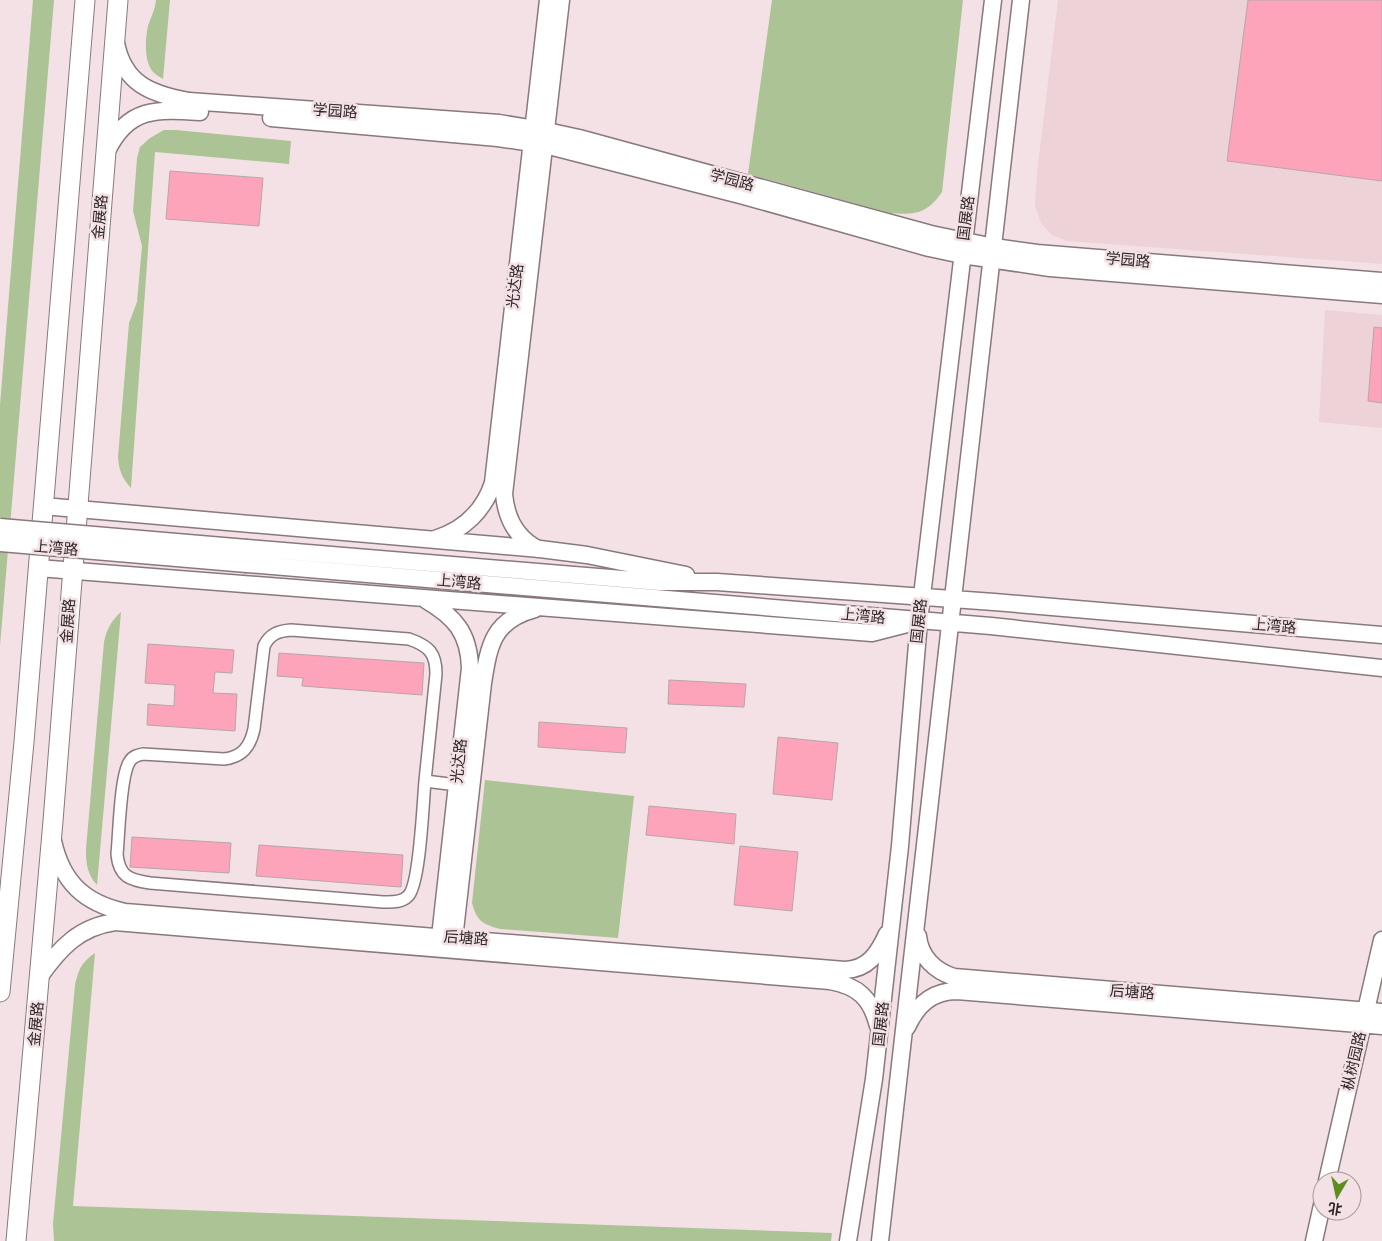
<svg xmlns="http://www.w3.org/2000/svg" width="1382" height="1241" font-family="'Zilla Slab','Noto Sans SC',serif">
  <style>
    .built { fill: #edd2d8 }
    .green { fill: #acc396 }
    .building { fill: #fda4bb; stroke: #b7a6aa }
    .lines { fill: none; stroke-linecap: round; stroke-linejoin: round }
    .street-casing { stroke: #89797c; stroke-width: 14 }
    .secondary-casing { stroke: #89797c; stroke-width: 19 }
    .primary-casing { stroke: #89797c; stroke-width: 21 }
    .street { stroke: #fff; stroke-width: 11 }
    .secondary { stroke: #fff; stroke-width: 16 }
    .primary { stroke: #fff; stroke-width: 19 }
    .secondary-bridge-casing { stroke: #89797c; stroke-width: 19; stroke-linecap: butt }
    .secondary-bridge { stroke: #fff; stroke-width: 16 }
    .labels { text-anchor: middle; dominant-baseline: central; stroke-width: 5; stroke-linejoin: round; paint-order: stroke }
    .street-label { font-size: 15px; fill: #2e2728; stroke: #f3e1e5 }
  </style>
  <rect width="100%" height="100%" fill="#f3e1e5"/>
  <path class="built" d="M1058 0H1382V264L1067 241 1052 235 1041 223 1035 206 1037 173Z
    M1325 310 1382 315V428L1319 422Z"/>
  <path class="green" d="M33 0H54L0 646V405Z
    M156 0H170L163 79C160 77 156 75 153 72 144 61 145 40 148 26 151 17 155 10 156 0Z
    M772 0H963L942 192C927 214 915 215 890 213L748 174Z
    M164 130H176L291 141 289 164 155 152 131 488C122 478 119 471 118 457L129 323 137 302 142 246 133 211 137 158 140 147 150 138Z
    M121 612 97 885C87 874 86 864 86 849L104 642C107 629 111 621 121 612Z
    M485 780 634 796 618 938 500 929C482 924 477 921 472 903Z
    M95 953 73 1206 832 1233 831 1241H54L53 1224 75 985C79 969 81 963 95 953Z"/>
  <path class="building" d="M1248 0H1382V181L1227 161Z
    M170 171 263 178 259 226 166 219Z
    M1374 327 1382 328V403L1368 401Z
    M148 644 234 650 232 673 215 672 213 693 237 694 235 731 147 725 148 704 174 706 175 685 145 683Z
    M279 653 424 663 422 695 302 686 303 678 277 676Z
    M669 680 746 684 744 707 668 704Z
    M539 722 627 728 625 753 538 747Z
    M778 737 838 743 832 800 773 794Z
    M649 806 736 814 734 844 646 835Z
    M132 837 231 843 229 873 130 867Z
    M259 845 403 855 401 887 256 876Z
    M740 846 798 852 792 911 734 905Z"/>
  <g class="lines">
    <defs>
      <path id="street" d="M425 781C423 802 420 885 408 896 402 903 391 902 383 902L150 883C130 880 119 877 117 854 119 836 120 774 130 761 133 756 138 755 143 754L224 759C242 757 250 747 254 729L264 646C270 634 278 631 291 630L409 639C429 646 436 653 436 674L425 781 457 785"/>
      <path id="secondary" d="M116 43C124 84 151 94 189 101L499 123 547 131 579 138 931 234 994 247 1037 253 1382 281
        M271 118 498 138 545 145 744 196 929 248 962 255 1050 268 1382 295
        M107 151C128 107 157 109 200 112
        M43 506 540 549 587 555 686 575
        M435 539C464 530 484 510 493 483L548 0
        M247 548 659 582H717L994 602 1382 635
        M538 549C516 538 506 517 504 494L561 0
        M247 564 991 626 1382 668
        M38 568 872 633 907 624
        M426 600C455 617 469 633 470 668L439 946
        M53 841C62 882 84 903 125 912L845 970C868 969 878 954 887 934
        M918 936C920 957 935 971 954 977L1382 1012
        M453 948 483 683C489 645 493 620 535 609
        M40 976C60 948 79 927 115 922L830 981C858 986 871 998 878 1026
        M907 1027C917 1005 932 991 957 991L1382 1026
        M1327 1181 1382 940
        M848 1241 874 1079 900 846 919 621 993 0
        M880 1241 1021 0
        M1314 1241 1322 1205"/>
      <path id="primary" d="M0 992 24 742 85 0
        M16 1241 53 821 118 0"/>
    </defs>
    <use href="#street" class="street-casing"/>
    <use href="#secondary" class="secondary-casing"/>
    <use href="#primary" class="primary-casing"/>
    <use href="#street" class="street"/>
    <use href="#secondary" class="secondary"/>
    <use href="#primary" class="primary"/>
    <defs>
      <path id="secondary-bridge" d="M0 527 247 548
        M0 543 247 564"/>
    </defs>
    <use href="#secondary-bridge" class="secondary-bridge-casing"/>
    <use href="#secondary-bridge" class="secondary-bridge"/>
  </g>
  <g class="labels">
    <g class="street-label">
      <text transform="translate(335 111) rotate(4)">学园路</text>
      <text transform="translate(732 180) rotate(15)">学园路</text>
      <text transform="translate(100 217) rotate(-85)">金展路</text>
      <text transform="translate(966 218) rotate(-83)">国展路</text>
      <text transform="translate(1128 260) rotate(5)">学园路</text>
      <text transform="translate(515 286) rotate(-83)">光达路</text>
      <text transform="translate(56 548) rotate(5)">上湾路</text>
      <text transform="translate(459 582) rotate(5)">上湾路</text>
      <text transform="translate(863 616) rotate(5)">上湾路</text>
      <text transform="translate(68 621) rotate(-86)">金展路</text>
      <text transform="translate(919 621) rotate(-84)">国展路</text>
      <text transform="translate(1274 626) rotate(5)">上湾路</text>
      <text transform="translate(459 761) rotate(-84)">光达路</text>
      <text transform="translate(466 938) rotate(4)">后塘路</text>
      <text transform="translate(1132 992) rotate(4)">后塘路</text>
      <text transform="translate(36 1024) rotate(-85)">金展路</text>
      <text transform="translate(881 1024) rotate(-84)">国展路</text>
      <text transform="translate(1354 1061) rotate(-77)">枞树园路</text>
    </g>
  </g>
  <g transform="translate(1337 1196) rotate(189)"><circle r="24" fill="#f3e1e5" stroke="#a49799"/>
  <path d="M0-4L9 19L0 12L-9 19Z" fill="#5e8d20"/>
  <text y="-8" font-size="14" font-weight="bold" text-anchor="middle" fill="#2e2728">北</text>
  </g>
</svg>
